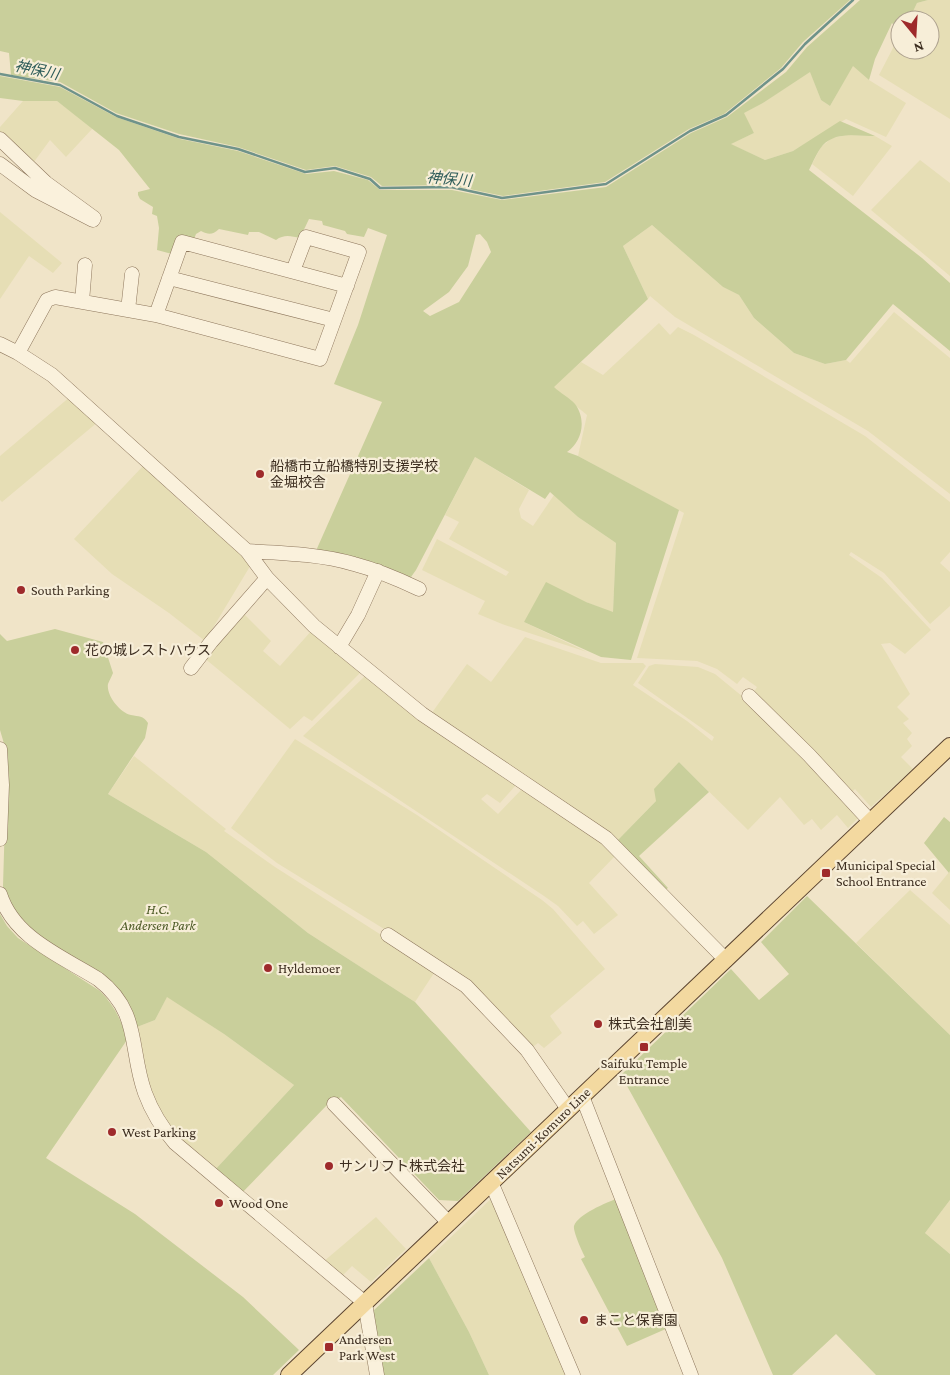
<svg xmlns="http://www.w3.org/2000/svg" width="950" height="1375" font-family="'Crimson Pro','Noto Sans JP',serif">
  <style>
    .farmland { fill: #e6deb5 }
    .green { fill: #c9cf9b; fill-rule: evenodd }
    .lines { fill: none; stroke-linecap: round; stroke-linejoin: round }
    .stream { stroke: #6f938a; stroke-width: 2.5 }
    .minor-casing { stroke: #8d765c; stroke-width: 15 }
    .major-casing { stroke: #5b4430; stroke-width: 18 }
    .minor { stroke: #faf1dc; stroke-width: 14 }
    .major { stroke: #f3d9a0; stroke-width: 16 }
    .poi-dot { fill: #9e2a2b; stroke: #f7eed8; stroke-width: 2 }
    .labels { text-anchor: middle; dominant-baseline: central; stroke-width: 4.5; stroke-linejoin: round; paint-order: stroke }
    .poi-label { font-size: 14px; fill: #3d2e20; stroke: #f7eed8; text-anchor: start }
    .park-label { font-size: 14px; font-style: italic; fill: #4d5a26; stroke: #f7eed8 }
    .street-label { font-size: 14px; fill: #3d2e20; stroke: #f7eed8 }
    .water-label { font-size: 15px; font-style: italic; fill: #2f5d5a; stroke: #f7eed8 }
  </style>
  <rect width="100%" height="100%" fill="#f0e4c8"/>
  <path class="farmland" d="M928 0H950V119L879 75 894 46 900 39V50H930V20H909L917 3Z
    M853 65 869 80 906 103 886 137 846 119 793 151 765 160 730 144 754 133 743 113 763 103 810 71 821 100 830 106Z
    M23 101H57L93 128 66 157 50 140 31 166 3 139 0 132V127Z
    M847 135 875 136 892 146 853 196 812 164 821 147 832 138Z
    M920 160 950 183V276L871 210Z
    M0 212 62 263 53 273 29 256 0 299Z
    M652 225 723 287 739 295 754 318 794 353 825 364 846 360 850 363 894 312 950 358V494L868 431 675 317 650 296 648 299 623 246Z
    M659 323 670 335 678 327 694 335 865 436 950 502V552L940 563 950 572V606L930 624 884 573 851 552 849 555 882 578 931 630 905 654 890 643 881 644 910 694 897 707 909 719 903 723 912 733 907 739 912 746 901 757 913 769 871 807 855 789 850 794 752 695 757 687 743 677 737 684 717 669 697 661 637 658 684 513 578 456 587 415 553 387 581 362 603 375Z
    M71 396 99 421 2 502 0 500V456Z
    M475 457 529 490 519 509 521 518 533 526 554 495 578 517 616 543 613 613 586 602 524 622 587 652 502 624 478 614 485 601 422 570 437 539 506 576 509 572 449 539 459 522 445 515Z
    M143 466 202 522 205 518 252 563 205 641 169 613 112 574 74 539Z
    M242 612 271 641 263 651 280 666 313 629 362 671 312 721 304 716 290 729 203 657Z
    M525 637 601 663H643L646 666 633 685 687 721 712 741 714 737 638 683 649 666 655 664 698 667 715 674 748 701 861 815 848 828 837 815 821 830 812 819 804 825 780 797 748 830 679 762 656 801 616 842 431 714 467 664 491 682Z
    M365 676 516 785 500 803 487 794 481 799 498 814 523 788 603 842 616 855 589 883 618 915 594 934 583 921 577 926 558 906 544 896 303 736Z
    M295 739 417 815 542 900 553 909 605 969 550 1016 562 1033 544 1048 538 1043 530 1049 468 986 389 932 277 863 231 828Z
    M134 756 226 829 224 831 275 867 436 970 415 1002 308 933 206 852 108 794Z
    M950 871V910L932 893Z
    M910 890 950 925V1035L856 943Z
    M167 996 224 1034 294 1085 213 1172 171 1131 149 1091 137 1027 155 1020Z
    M496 1194 568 1375H489L469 1332 429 1258Z
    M950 1200V1254L925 1233Z
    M376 1217 406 1249 371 1282 352 1266 341 1277 323 1262Z"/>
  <path class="green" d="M0 0H850L803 42 781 68 724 114 689 129 605 182 503 196 450 185 382 186 371 177 335 166 306 170 238 147 179 134 116 113 60 82 11 75 9 53 0 51Z
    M860 0H928L917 3 909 20H900V33L892 23 875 59 869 80 853 66 830 106 821 100 810 72 763 103 744 113 754 133 731 144 765 160 793 151 840 121 875 136C858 136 836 131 823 145 817 152 813 162 809 170L922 258 950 283V351L893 304 846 360 825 364 794 353 754 318 739 295 723 287 652 225 623 246 648 299 554 387C560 393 570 398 575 404 587 420 582 442 567 452L578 456 679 510 631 660 601 657 524 622 546 582 586 602 613 612 616 543 578 517 550 492 545 499 475 457 416 570 411 577 406 578 315 553 382 402 334 384 358 325 387 235 368 228 364 237 347 234 345 231 323 225 322 221 309 219 300 238C291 236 284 234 276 240L259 232H249L248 235 219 229C212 235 209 235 201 231L196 234 194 239 178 236 172 254 157 250 159 228 157 216 152 214 153 207 140 199 138 195V192L150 189 119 150 57 101H23L0 98V76L60 87 116 117 180 139 238 151 306 174 334 171 368 180 380 190H452L502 200 606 187 691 133 727 117 786 72 807 47ZM480 234 487 242 491 252 459 302 430 316 423 311 449 292 468 266 476 235Z
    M55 629 103 642 113 673C112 676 109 681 108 684 106 695 120 713 131 715 139 717 143 715 148 723L145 738 108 794 206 852 308 933 415 1002 531 1132 458 1201 439 1200 341 1097 327 1105 239 1196 213 1172 294 1085 224 1034 167 997 155 1020 137 1027 134 1018 18 918 4 892 3 886 6 785 5 747 0 730V634L7 641Z
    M679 762 709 792 639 856 668 888 663 891 616 842 656 801 654 789Z
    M944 817 950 822V871L949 873 924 843Z
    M807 896 950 1035V1200L925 1233 950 1254V1375H876L836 1334 792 1375H773L722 1258 621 1075 731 969 759 1000 789 974 761 942Z
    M0 914 7 926 18 938 100 991C114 1005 122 1021 127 1040L46 1158 135 1214 243 1297 299 1350 273 1375H0Z
    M618 1198 668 1328 627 1346 581 1259 585 1257C582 1251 573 1232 574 1226 578 1214 606 1203 618 1198Z
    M429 1258 469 1332 489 1375H382L372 1312Z"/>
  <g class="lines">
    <path class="stream" d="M0 74 60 85 117 116 179 137 238 149 305 172 335 168 370 179 380 188 451 187 502 198 606 184 690 131 726 115 783 69 805 44 853 0"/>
    <defs>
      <path id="minor" d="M0 139 46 183 94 218 93 220 35 190 0 164
        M169 278 334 320
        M82 302 85 265
        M128 310 132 274
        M156 315 182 242 347 286
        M0 344 18 353 52 375 247 551 267 578 314 626 422 714 606 838 726 960
        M18 353 47 300 55 297 156 315 320 359 359 252 306 237 293 271
        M247 551C282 553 320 554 354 564 377 570 398 579 419 589
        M339 647 358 615 378 571
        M191 668 211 642 267 578
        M749 696 809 755 870 821
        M0 749 2 785 0 839
        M0 894C14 938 61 956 98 979 141 1012 129 1049 145 1093 152 1112 162 1128 175 1143L365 1303 377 1375
        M388 935 466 986 527 1050 568 1109
        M582 1096 691 1375
        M334 1104 449 1223
        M491 1182 573 1375"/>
      <path id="major" d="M289 1375 950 746"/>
    </defs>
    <use href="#minor" class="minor-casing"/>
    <use href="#major" class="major-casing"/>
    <use href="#minor" class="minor"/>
    <use href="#major" class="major"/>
  </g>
  <g class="poi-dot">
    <circle cx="260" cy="474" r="5"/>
    <circle cx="21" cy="590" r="5"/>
    <circle cx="75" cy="650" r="5"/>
    <rect x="821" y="868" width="10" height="10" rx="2.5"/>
    <circle cx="268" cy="968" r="5"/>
    <circle cx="598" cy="1024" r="5"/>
    <rect x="639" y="1042" width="10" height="10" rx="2.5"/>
    <circle cx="112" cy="1132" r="5"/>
    <circle cx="329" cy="1166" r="5"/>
    <circle cx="219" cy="1203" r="5"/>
    <circle cx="584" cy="1320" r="5"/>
    <rect x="324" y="1342" width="10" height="10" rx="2.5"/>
  </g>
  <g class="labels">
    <g class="poi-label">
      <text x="270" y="466">船橋市立船橋特別支援学校<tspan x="270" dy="16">金堀校舎</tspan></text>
      <text x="31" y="590">South Parking</text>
      <text x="85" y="650">花の城レストハウス</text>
      <text x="836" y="865">Municipal Special<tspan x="836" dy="16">School Entrance</tspan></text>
      <text x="278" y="968">Hyldemoer</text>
      <text x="608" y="1024">株式会社創美</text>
      <text x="644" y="1063" text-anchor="middle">Saifuku Temple<tspan x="644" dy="16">Entrance</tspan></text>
      <text x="122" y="1132">West Parking</text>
      <text x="339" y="1166">サンリフト株式会社</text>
      <text x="229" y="1203">Wood One</text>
      <text x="594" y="1320">まこと保育園</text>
      <text x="339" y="1339">Andersen<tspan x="339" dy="16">Park West</tspan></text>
    </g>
    <g class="park-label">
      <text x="158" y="909">H.C.<tspan x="158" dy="16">Andersen Park</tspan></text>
    </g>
    <g class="street-label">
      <text transform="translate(543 1133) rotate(-44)">Natsumi-Komuro Line</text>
    </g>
    <g class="water-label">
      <text transform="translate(37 70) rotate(12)">神保川</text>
      <text transform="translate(449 179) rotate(5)">神保川</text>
    </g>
  </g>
  <g transform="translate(915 35) rotate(162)"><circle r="24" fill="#f7eed8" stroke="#ada18e"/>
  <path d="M0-4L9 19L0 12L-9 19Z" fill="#9e2a2b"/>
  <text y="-8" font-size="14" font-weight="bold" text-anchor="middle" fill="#3d2e20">N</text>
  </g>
</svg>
